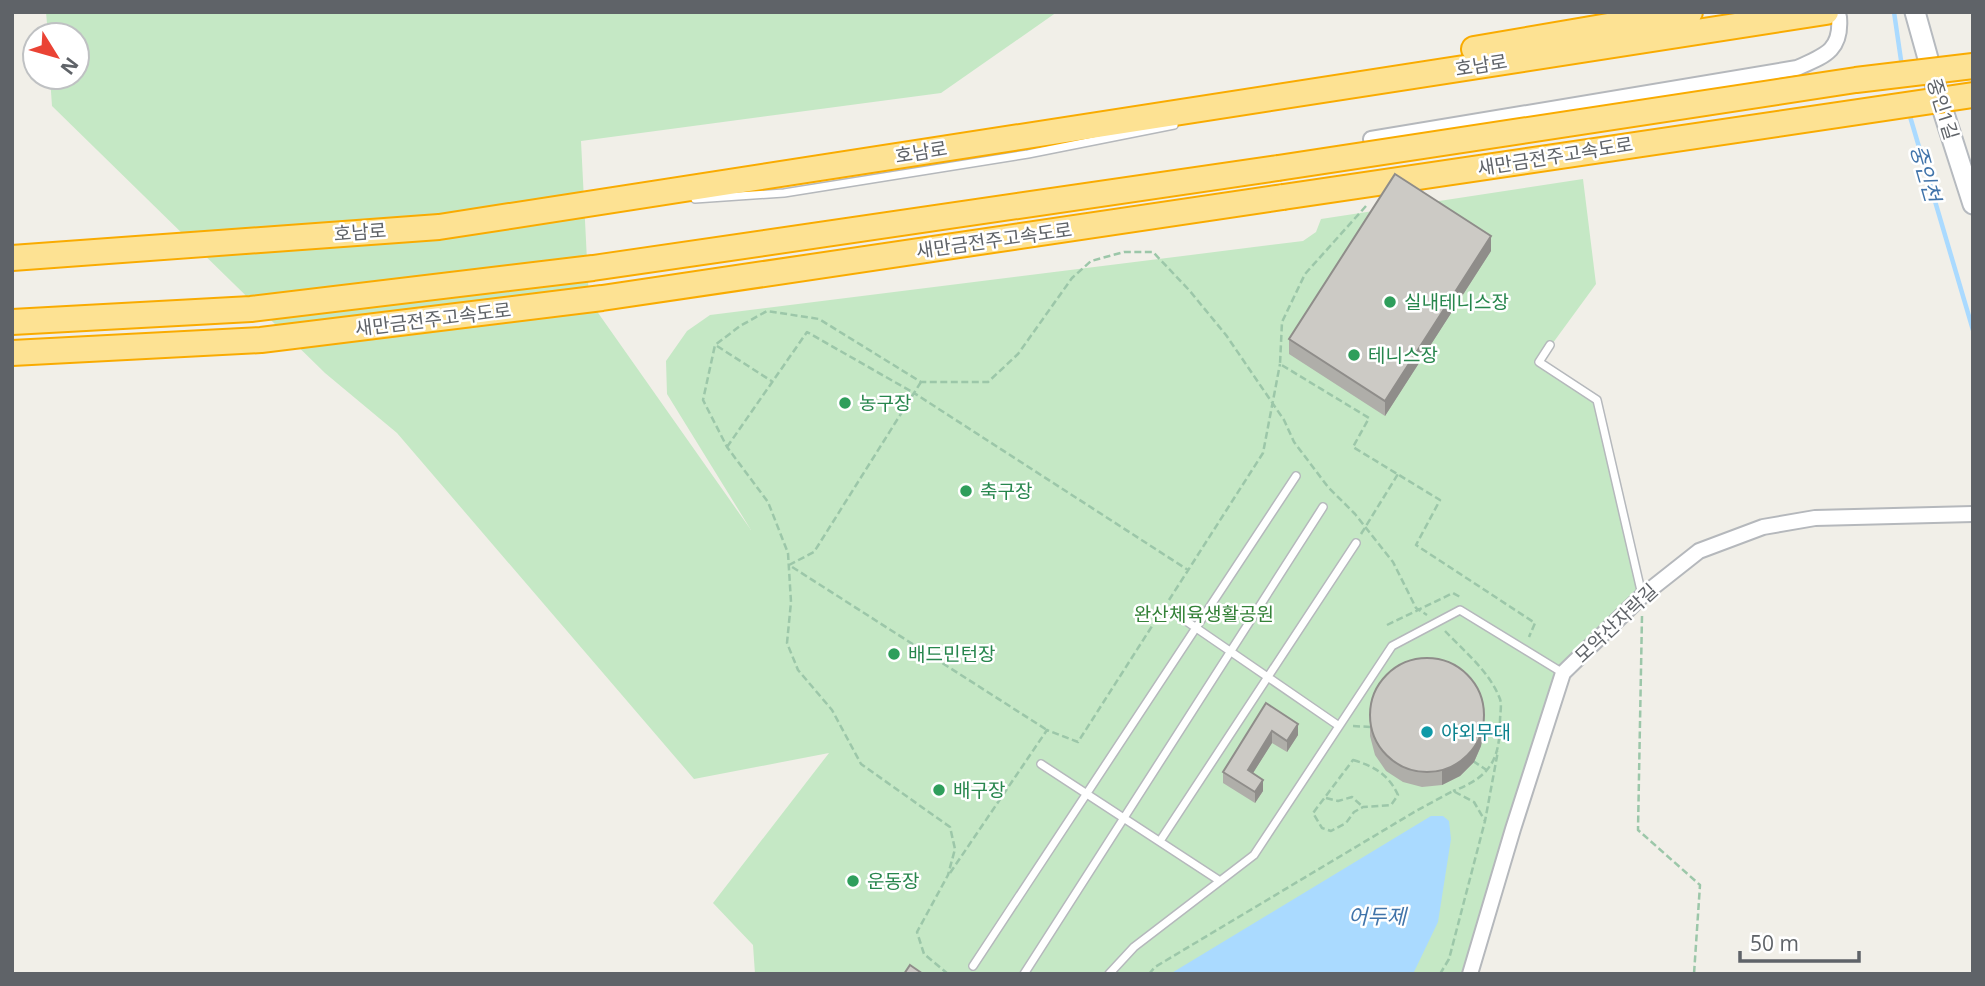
<svg xmlns="http://www.w3.org/2000/svg" width="1985" height="986" font-family="'Open Sans','Noto Sans KR',sans-serif">
  <style>
    .green { fill: #c5e8c5 }
    .water { fill: #aadaff }
    .lines { fill: none; stroke-linecap: round; stroke-linejoin: round }
    .stream { stroke: #aadaff; stroke-width: 4.5 }
    .lane-casing { stroke: #b5b8bc; stroke-width: 10 }
    .street-casing { stroke: #b5b8bc; stroke-width: 18 }
    .secondary-casing { stroke: #b6babf; stroke-width: 23 }
    .highway-casing { stroke: #f9ab00; stroke-width: 28 }
    .path { stroke: #9cc7a9; stroke-width: 2.5; stroke-dasharray: 7 3.5; stroke-linecap: butt }
    .lane { stroke: #fff; stroke-width: 7 }
    .street { stroke: #fff; stroke-width: 14 }
    .secondary { stroke: #fff; stroke-width: 19 }
    .highway { stroke: #fde293; stroke-width: 24 }
    .highway-bridge-casing { stroke: #f9ab00; stroke-width: 28; stroke-linecap: butt }
    .highway-bridge { stroke: #fde293; stroke-width: 24 }
    .wall { fill: #afaea9 }
    .shaded-wall { fill: #8f8d8a }
    .building { fill: #cccac5; stroke: #8f8d8a; stroke-width: 2 }
    .leisure-dot { fill: #2e9e5b; stroke: #fff; stroke-width: 2.5 }
    .culture-dot { fill: #0f9aa8; stroke: #fff; stroke-width: 2.5 }
    .labels { text-anchor: middle; dominant-baseline: central; stroke-width: 5; stroke-linejoin: round; paint-order: stroke }
    .street-label { font-size: 19px; fill: #5f6368; stroke: #fff }
    .leisure-label { font-size: 19px; fill: #27864d; stroke: #fff; text-anchor: start }
    .park-label { font-size: 19px; fill: #348238; stroke: #fff }
    .culture-label { font-size: 19px; fill: #0d838f; stroke: #fff; text-anchor: start }
    .water-label { font-size: 21px; font-style: italic; fill: #4174aa; stroke: #fff }
  </style>
  <rect width="100%" height="100%" fill="#f1efe8"/>
  <path class="green" d="M46 12H1057L941 93 581 141 589 300 751 530 667 394 666 361 687 331 710 315 1303 241 1316 232 1321 219 1583 179 1596 284 1539 362 1597 400 1642 596 1563 673 1470 974H755L753 945 713 903 829 753 694 779 397 433 325 373 52 106 50 77H77V35H48Z"/>
  <path class="water" d="M1431 816H1443L1449 821 1451 839 1438 922 1413 974H1170Z"/>
  <g class="lines">
    <path class="stream" d="M1894 12 1902 67
      M1909 113 1973 330"/>
    <defs>
      <path id="lane" d="M695 199 784 193 1028 154 1174 125
        M1550 345 1539 362 1597 400 1642 595
        M1173 612 1339 726
        M1041 764 1220 881
        M1160 841 1356 543
        M973 966 1296 476
        M1024 974 1323 507
        M1109 974 1134 947 1254 855 1392 646 1460 610 1563 673"/>
      <path id="street" d="M1371 139 1797 68C1824 56 1842 51 1839 17
        M1470 974 1513 829 1563 673 1642 596 1699 551 1763 527 1815 518 1973 514"/>
      <path id="secondary" d="M1915 12 1939 98 1973 204"/>
      <path id="highway" d="M1474 49 1690 12
        M12 258 439 227 1826 12
        M12 322 251 309 593 268 1278 168
        M12 353 261 340 602 298 1283 197"/>
    </defs>
    <use href="#lane" class="lane-casing"/>
    <use href="#street" class="street-casing"/>
    <use href="#secondary" class="secondary-casing"/>
    <use href="#highway" class="highway-casing"/>
    <path class="path" d="M1366 206 1305 274 1282 322 1280 364 1369 418 1353 447 1440 500 1416 545 1535 623 1529 637
      M717 346 773 382
      M921 382 914 393 1188 570
      M727 447 807 332 914 393 814 552 789 565 1047 730
      M1361 534 1398 474
      M1169 600 1263 453 1280 364
      M1642 616 1638 830 1700 885 1694 974
      M1387 625 1453 593 1462 598
      M1445 631C1464 651 1490 672 1500 699 1502 705 1500 714 1500 721 1500 760 1490 777 1453 791
      M1353 726 1371 727
      M1353 760C1374 766 1389 775 1398 795L1391 805 1363 807 1354 812 1346 823 1331 831 1322 828 1313 813Z
      M1473 761 1488 771
      M1326 798 1338 801 1352 797 1363 807
      M950 873 1047 730 1078 742 1161 612
      M948 974 924 954 917 932 948 875 955 849 950 827 861 764 832 710 798 670 787 643 791 602 788 553 768 502 727 447 703 400 715 345 740 326 767 311 819 319 921 382H988L1018 354 1072 278 1091 261 1124 252H1153L1189 290 1226 335 1284 420 1294 442 1328 487 1355 514 1393 562 1416 608 1427 615
      M1149 974 1155 967 1416 811 1453 791 1474 802 1485 821
      M1440 974 1449 959 1485 821 1498 751"/>
    <use href="#lane" class="lane"/>
    <use href="#street" class="street"/>
    <use href="#secondary" class="secondary"/>
    <use href="#highway" class="highway"/>
    <defs>
      <path id="highway-bridge" d="M1278 168 1856 80 1973 66
        M1283 197 1973 95"/>
    </defs>
    <use href="#highway-bridge" class="highway-bridge-casing"/>
    <use href="#highway-bridge" class="highway-bridge"/>
  </g>
  <path class="wall" d="M1491 251 1385 416 1289 354V339Z
    M1266 703 1298 735 1287 752 1272 743 1253 773 1263 791 1255 803 1223 783V772Z
    M1370 721 1484 728 1481 746 1474 762 1460 776 1442 785 1422 787 1403 782 1386 771 1375 755 1370 736Z"/>
  <path class="shaded-wall" d="M1491 236V251L1385 416V401Z
    M1484 713V728L1481 746 1474 762 1460 776 1442 785V770Z
    M1298 724V735L1287 752V741Z
    M1272 731V743L1248 781V770Z
    M1263 780V791L1255 803V792Z"/>
  <path class="building" d="M1395 174 1491 236 1385 401 1289 339Z
    M1370 715a57 57 0 1 1 114 0a57 57 0 1 1-114 0Z
    M1266 703 1298 724 1287 741 1272 731 1248 770 1263 780 1255 792 1223 772Z
    M910 965 923 974H904Z"/>
  <g class="leisure-dot">
    <circle cx="1390" cy="302" r="7"/>
    <circle cx="1354" cy="355" r="7"/>
    <circle cx="845" cy="403" r="7"/>
    <circle cx="966" cy="491" r="7"/>
    <circle cx="894" cy="654" r="7"/>
    <circle cx="939" cy="790" r="7"/>
    <circle cx="853" cy="881" r="7"/>
  </g>
  <circle class="culture-dot" cx="1427" cy="732" r="7"/>
  <g class="labels">
    <g class="street-label">
      <text transform="translate(1481 65) rotate(-9)">호남로</text>
      <text transform="translate(1943 109) rotate(73)">중인1길</text>
      <text transform="translate(921 152) rotate(-9)">호남로</text>
      <text transform="translate(1555 156) rotate(-9)">새만금전주고속도로</text>
      <text transform="translate(360 232) rotate(-4)">호남로</text>
      <text transform="translate(994 240) rotate(-8)">새만금전주고속도로</text>
      <text transform="translate(433 319) rotate(-7)">새만금전주고속도로</text>
      <text transform="translate(1616 623) rotate(-43)">모악산자락길</text>
    </g>
    <g class="leisure-label">
      <text x="1404" y="302">실내테니스장</text>
      <text x="1368" y="355">테니스장</text>
      <text x="859" y="403">농구장</text>
      <text x="980" y="491">축구장</text>
      <text x="908" y="654">배드민턴장</text>
      <text x="953" y="790">배구장</text>
      <text x="867" y="881">운동장</text>
    </g>
    <g class="park-label">
      <text x="1204" y="614">완산체육생활공원</text>
    </g>
    <g class="culture-label">
      <text x="1441" y="732">야외무대</text>
    </g>
    <g class="water-label">
      <text transform="translate(1926 173) rotate(74)">중인천</text>
      <text x="1377" y="916">어두제</text>
    </g>
  </g>
  <rect width="1985" height="986" fill="none" stroke="#5f6368" stroke-width="28"/>
  <g transform="translate(56 56) rotate(127)"><circle r="33" fill="#ffffff" stroke="#bfc1c3" stroke-width="2"/>
  <path d="M0-5L12 26L0 18L-12 26Z" fill="#ea4335"/>
  <text y="-10" font-size="19" font-weight="bold" text-anchor="middle" fill="#5f6368">N</text>
  </g>
  <path d="M1740 951v10h119v-10" fill="none" stroke="#5f6368" stroke-width="3.5"/>
  <text x="1750" y="951" font-size="21" fill="#5f6368" stroke="#ffffff" stroke-width="5" paint-order="stroke">50 m</text>
</svg>
